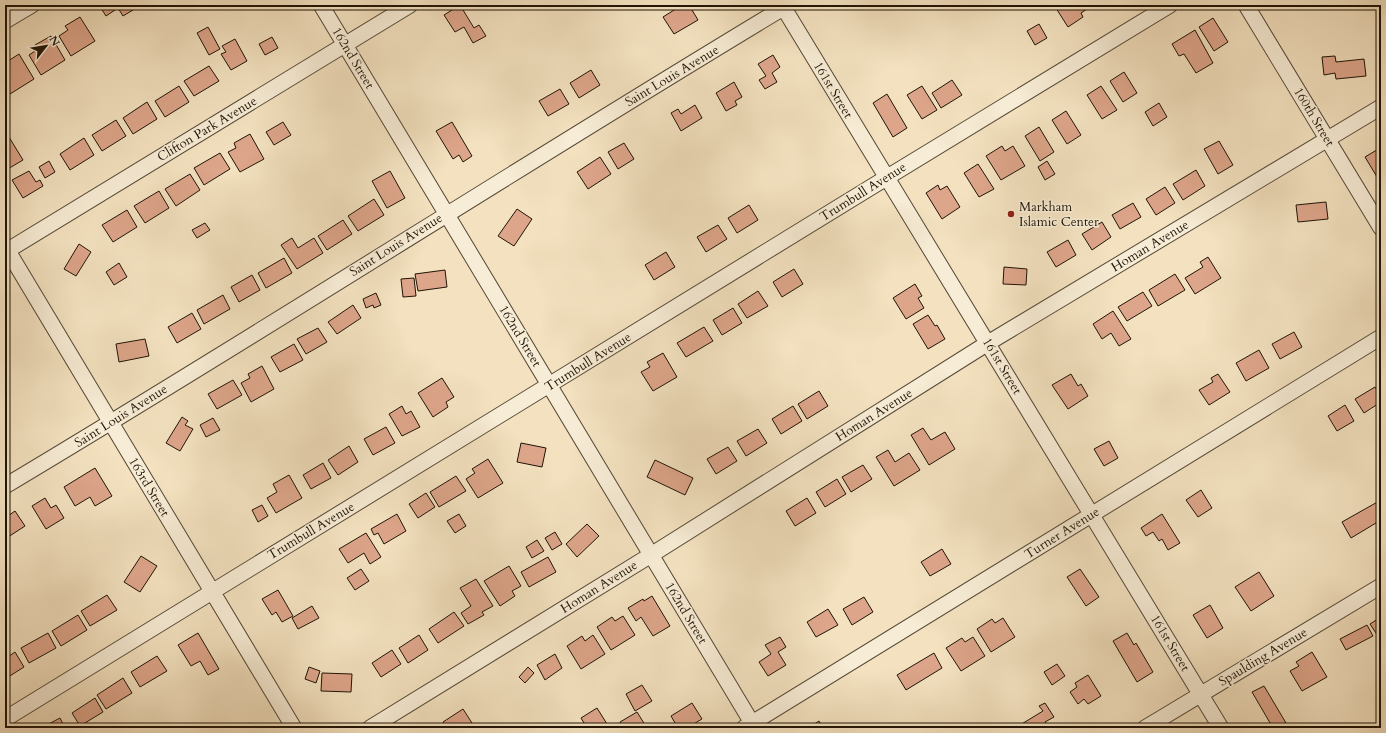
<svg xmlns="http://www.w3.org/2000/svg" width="1386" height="733" font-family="Cardo,serif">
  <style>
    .building { fill: #dda58a; stroke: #1f1407 }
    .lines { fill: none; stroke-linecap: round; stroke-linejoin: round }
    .minor-casing { stroke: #544735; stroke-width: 17 }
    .minor { stroke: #f7ecd5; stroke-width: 15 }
    .poi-dot { fill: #8f2418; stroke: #f7ecd5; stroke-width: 1.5 }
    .labels { text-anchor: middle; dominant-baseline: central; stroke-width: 3; stroke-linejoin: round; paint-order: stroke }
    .street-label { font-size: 13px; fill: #1f1407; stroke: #f7ecd5 }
    .poi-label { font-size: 13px; fill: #1f1407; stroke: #f7ecd5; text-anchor: start }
  </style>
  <rect width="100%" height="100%" fill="#f3e1bf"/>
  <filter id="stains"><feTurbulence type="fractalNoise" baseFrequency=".005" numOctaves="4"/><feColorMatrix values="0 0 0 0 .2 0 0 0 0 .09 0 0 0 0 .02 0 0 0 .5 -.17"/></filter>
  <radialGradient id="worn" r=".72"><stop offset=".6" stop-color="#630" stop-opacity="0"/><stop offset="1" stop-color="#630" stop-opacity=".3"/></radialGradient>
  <path class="building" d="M99 5H130L133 10 123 16 118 8 106 16Z
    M261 5H272L264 10Z
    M460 5 474 28 479 25 486 36 473 43 464 27 455 32 444 15Z
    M682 5H689L698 20 674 34 663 17Z
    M1054 5H1089L1090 7 1081 13 1083 17 1068 27Z
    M80 17 95 41 71 56 59 36 68 30 65 26Z
    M1213 18 1228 42 1214 51 1199 27Z
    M1039 24 1047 38 1035 45 1027 31Z
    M208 27 220 49 209 55 197 33Z
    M1195 30 1213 63 1196 73 1184 54 1179 56 1172 44Z
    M51 36 65 60 41 75 29 55 38 49 35 45Z
    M272 37 278 48 265 55 259 44Z
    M235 39 247 61 231 70 221 54 226 52 222 46Z
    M19 54 34 79 10 94 5 86V69L7 68 5 63Z
    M773 55 780 67 772 73 777 82 765 89 759 80 766 76 758 64Z
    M1335 56 1336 62 1364 59 1366 76 1336 79 1335 73 1324 75 1322 57Z
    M209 66 219 81 194 96 184 81Z
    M591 70 600 85 579 98 570 83Z
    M1124 72 1137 93 1123 102 1110 81Z
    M952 80 962 95 941 108 932 93Z
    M734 82 742 97 735 101 737 105 726 111 716 93Z
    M179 86 189 102 165 117 155 101Z
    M922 86 937 110 922 119 907 95Z
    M1101 86 1117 110 1102 119 1087 95Z
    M560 89 569 104 548 116 539 101Z
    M887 94 907 128 893 137 873 103Z
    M147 102 157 119 133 134 123 118Z
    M1159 103 1167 117 1153 126 1145 112Z
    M695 105 702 118 681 131 671 113 678 109 681 114Z
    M1066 111 1081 135 1067 144 1052 120Z
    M116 120 126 136 102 151 92 135Z
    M283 122 291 135 274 145 266 132Z
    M452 122 472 156 463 162 459 155 453 159 436 131Z
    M1039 127 1054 152 1040 161 1025 136Z
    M250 134 264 159 240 172 228 152 236 148 234 143Z
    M9 137 23 160 6 170 5 168V139Z
    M84 138 94 155 70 170 60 154Z
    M1219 141 1233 165 1218 174 1204 149Z
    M624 143 634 159 618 169 608 152Z
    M1002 146 1005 151 1013 146 1025 166 1001 180 986 156Z
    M1380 148 1381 151 1380 182 1365 157Z
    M220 153 230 169 204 185 194 168Z
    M600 157 611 174 588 189 577 172Z
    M49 161 55 172 45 178 39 167Z
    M1047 161 1055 174 1045 180 1038 167Z
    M978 164 994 189 979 197 964 173Z
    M1196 170 1205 186 1183 200 1173 184Z
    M29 171 36 182 40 180 43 186 23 198 12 180Z
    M390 171 405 198 387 208 372 181Z
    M190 174 200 190 176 206 165 189Z
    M938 185 940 190 947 186 960 207 942 219 926 193Z
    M1165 187 1175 203 1156 215 1146 199Z
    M159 191 169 208 145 223 134 206Z
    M374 199 384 215 358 231 348 216Z
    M1326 202 1328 219 1298 222 1296 205Z
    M1133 203 1141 217 1120 229 1112 215Z
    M749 205 758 220 737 233 728 218Z
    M517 209 532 219 514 246 498 236Z
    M127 210 137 227 113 242 102 225Z
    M343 220 352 234 327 250 318 236Z
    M1102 222 1111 237 1092 250 1082 234Z
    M205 223 210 230 197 238 192 230Z
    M718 225 727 239 706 252 697 237Z
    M292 238 298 248 314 238 323 253 297 269 281 245Z
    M1068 240 1076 255 1056 267 1047 252Z
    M79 244 91 252 76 276 64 269Z
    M666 252 675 267 654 280 645 265Z
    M1208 257 1221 278 1195 294 1185 278 1203 267 1200 262Z
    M284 258 292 273 266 288 258 273Z
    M119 263 127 277 114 285 106 272Z
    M1004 267 1027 269 1026 285 1003 284Z
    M794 269 803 284 782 297 773 282Z
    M445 270 447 287 418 291 415 274Z
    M1175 274 1185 290 1158 306 1149 290Z
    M252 275 260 290 239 302 231 287Z
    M414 278 416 296 403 297 401 279Z
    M915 284 922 296 918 298 924 308 906 319 893 298Z
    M758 291 768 306 747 318 738 304Z
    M1143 292 1152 306 1127 321 1118 307Z
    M376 293 381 305 374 308 373 305 366 308 363 299Z
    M223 295 230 309 204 324 197 310Z
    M353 305 361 318 337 334 328 322Z
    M733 308 742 323 722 335 713 320Z
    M1113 311 1131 339 1119 346 1111 333 1102 339 1093 324Z
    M192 313 201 329 177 343 168 327Z
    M928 315 935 326 937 325 945 339 928 349 913 324Z
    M704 327 713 341 686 357 677 343Z
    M318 328 327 342 306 354 297 339Z
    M1294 332 1302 347 1280 359 1272 344Z
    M145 339 149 356 119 362 116 344Z
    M294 344 303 360 280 372 271 357Z
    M1259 350 1269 368 1246 381 1236 363Z
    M663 353 677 377 653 391 641 372 650 367 647 362Z
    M262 366 274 389 251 402 241 383 250 378 248 374Z
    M1071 374 1078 386 1081 384 1088 396 1068 409 1052 385Z
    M1218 374 1230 392 1209 405 1199 390 1213 382 1211 378Z
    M442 378 454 397 446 402 448 407 433 417 418 393Z
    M233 380 242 395 217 409 208 394Z
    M1375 387 1381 396V402L1364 413 1355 399Z
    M819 391 828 406 807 419 798 404Z
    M1345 405 1354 421 1337 431 1328 416Z
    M402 406 406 414 411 411 420 427 402 436 389 414Z
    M793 406 802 421 781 434 772 419Z
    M182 417 188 421 185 425 193 429 180 451 166 443Z
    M213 418 220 430 206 437 200 425Z
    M386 427 395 443 373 455 364 439Z
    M923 428 931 440 945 432 955 449 929 465 911 435Z
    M758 429 767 443 746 456 737 441Z
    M1109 441 1118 458 1104 466 1094 449Z
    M521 443 546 448 542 467 517 462Z
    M349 446 358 462 338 475 328 460Z
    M728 447 737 461 716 474 707 459Z
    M888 450 895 462 909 453 920 470 894 486 876 457Z
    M488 459 503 483 478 498 466 479 475 473 472 469Z
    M655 460 693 478 685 495 647 477Z
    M323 463 331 478 311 489 303 475Z
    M863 465 872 479 851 492 842 477Z
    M95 468 112 496 95 506 90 497 75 506 64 487Z
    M289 475 302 498 276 513 267 498 277 492 273 484Z
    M456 476 466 491 439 507 430 492Z
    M837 479 846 494 825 507 816 492Z
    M1201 490 1212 508 1198 517 1186 500Z
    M426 493 435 507 418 518 409 504Z
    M45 498 51 508 56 505 64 518 46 529 32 506Z
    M807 498 816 513 795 526 786 511Z
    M1381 500V520L1351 538 1342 522Z
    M262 505 268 516 258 522 252 510Z
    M15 511 25 526 5 539V518Z
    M397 514 406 531 384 544 378 533 374 535 371 529Z
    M459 514 466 526 455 533 447 521Z
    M1162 514 1180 543 1168 550 1162 539 1159 541 1153 532 1146 536 1141 528Z
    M587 524 599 536 577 557 566 544Z
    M555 532 562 544 552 550 545 538Z
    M366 533 381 557 370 564 364 553 348 563 339 549Z
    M537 540 544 551 532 558 526 547Z
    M942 549 951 564 930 576 921 562Z
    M141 556 157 566 140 592 124 582Z
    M548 557 556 572 529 587 521 572Z
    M509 566 521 586 512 591 515 596 500 606 484 581Z
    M361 569 369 581 355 590 347 578Z
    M1080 569 1099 597 1086 606 1067 577Z
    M1259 572 1274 596 1251 611 1235 587Z
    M476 579 493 606 482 612 484 615 468 624 461 613 471 606 460 588Z
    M278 590 293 616 282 622 276 612 272 615 262 599Z
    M107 595 117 610 90 626 81 611Z
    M652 596 670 626 653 636 641 617 636 621 628 608 643 599 644 601Z
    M864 597 873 612 852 625 843 609Z
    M1210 605 1223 628 1207 638 1193 615Z
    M312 606 319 618 298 629 292 618Z
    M828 609 838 625 816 637 807 622Z
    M454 612 464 626 438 643 429 629Z
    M78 615 87 630 61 646 52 631Z
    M623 616 635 635 611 650 597 627 612 617 615 621Z
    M1381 617V634L1378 636 1370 624Z
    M1003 618 1015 637 991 652 977 629 992 619 995 623Z
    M1367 625 1373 636 1346 650 1340 639Z
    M48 633 56 648 29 663 21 648Z
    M198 633 219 669 208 675 200 661 191 666 178 645Z
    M1127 633 1134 645 1136 643 1153 672 1137 682 1113 641Z
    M419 635 428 650 408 663 399 648Z
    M593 635 605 654 581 669 567 646 582 636 585 641Z
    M780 637 786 647 778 652 786 665 768 676 759 662 771 654 765 645Z
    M973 637 985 656 961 671 946 648 962 638 965 642Z
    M392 650 401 664 381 677 372 663Z
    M15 652 24 667 5 679V659Z
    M1312 652 1327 677 1302 691 1290 671 1299 666 1296 662Z
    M934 653 942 668 906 690 897 675Z
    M555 654 562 668 545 680 537 665Z
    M157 656 167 671 140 687 131 672Z
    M1057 664 1065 676 1052 685 1044 672Z
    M309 667 320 671 316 683 305 679Z
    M528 667 534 673 525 683 519 677Z
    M322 673 352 674 351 692 321 691Z
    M1088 675 1101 696 1088 704 1084 699 1078 704 1070 692 1077 687 1075 683Z
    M123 678 132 693 106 709 97 695Z
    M642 685 652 701 635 711 626 694Z
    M1264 686 1286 723 1277 728H1273L1252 692Z
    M95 698 103 712 80 726 72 713Z
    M692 703 702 719 687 728H678L671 716Z
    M1045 703 1054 717 1045 722 1048 726 1045 728H1022L1020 725 1043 711 1039 706Z
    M597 708 607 724 601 728H587L581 718Z
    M463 709 472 723 465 728H447L443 722Z
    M637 712 647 728H624L620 722Z
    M60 718 65 728H41Z
    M819 721 823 728H808Z
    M249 723 252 728H240Z
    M436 723 439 728H429Z"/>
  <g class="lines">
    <defs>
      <path id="minor" d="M321 5 755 728
        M782 5 1221 728
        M1246 5 1381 228
        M5 21 32 5
        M5 246 294 728
        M5 252 410 5
        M5 486C268 329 525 163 788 5
        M5 719 886 178 1170 5
        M370 728 651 555 988 343 1381 107
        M744 728 1381 337
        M1145 728 1381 586"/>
    </defs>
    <use href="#minor" class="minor-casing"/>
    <use href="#minor" class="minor"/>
  </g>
  <circle class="poi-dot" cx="1011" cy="214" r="4"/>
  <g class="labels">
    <g class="street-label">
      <text transform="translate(353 58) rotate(59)">162nd Street</text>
      <text transform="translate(672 76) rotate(-31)">Saint Louis Avenue</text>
      <text transform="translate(833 90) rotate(59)">161st Street</text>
      <text transform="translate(1314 117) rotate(59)">160th Street</text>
      <text transform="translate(207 129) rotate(-31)">Clifton Park Avenue</text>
      <text transform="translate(863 192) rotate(-32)">Trumbull Avenue</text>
      <text transform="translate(396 245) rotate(-32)">Saint Louis Avenue</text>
      <text transform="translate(1150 246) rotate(-31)">Homan Avenue</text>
      <text transform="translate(520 336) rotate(59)">162nd Street</text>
      <text transform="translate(588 362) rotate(-32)">Trumbull Avenue</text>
      <text transform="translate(1002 366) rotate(59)">161st Street</text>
      <text transform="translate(874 415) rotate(-32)">Homan Avenue</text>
      <text transform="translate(121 416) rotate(-32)">Saint Louis Avenue</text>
      <text transform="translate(149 487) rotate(59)">163rd Street</text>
      <text transform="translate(311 531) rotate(-31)">Trumbull Avenue</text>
      <text transform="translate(1062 533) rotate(-32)">Turner Avenue</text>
      <text transform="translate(599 587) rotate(-32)">Homan Avenue</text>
      <text transform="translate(686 613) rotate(59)">162nd Street</text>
      <text transform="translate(1170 643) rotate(59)">161st Street</text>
      <text transform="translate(1263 657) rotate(-31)">Spaulding Avenue</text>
    </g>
    <g class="poi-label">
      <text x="1019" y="207">Markham<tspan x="1019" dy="15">Islamic Center</tspan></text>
    </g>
  </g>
  <rect width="1386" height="733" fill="none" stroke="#f3e1bf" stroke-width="20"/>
  <rect x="6" y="6" width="1374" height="721" fill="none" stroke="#1f1407" stroke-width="2"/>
  <rect x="10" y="10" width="1366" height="713" fill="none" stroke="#1f1407"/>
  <g transform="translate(46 46) rotate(59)" stroke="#f7ecd5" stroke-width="3" paint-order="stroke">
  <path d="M0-3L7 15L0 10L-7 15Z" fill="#1f1407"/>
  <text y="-6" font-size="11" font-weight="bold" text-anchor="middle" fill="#1f1407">N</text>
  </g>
  <rect width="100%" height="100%" filter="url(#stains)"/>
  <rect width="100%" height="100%" fill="url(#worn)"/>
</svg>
